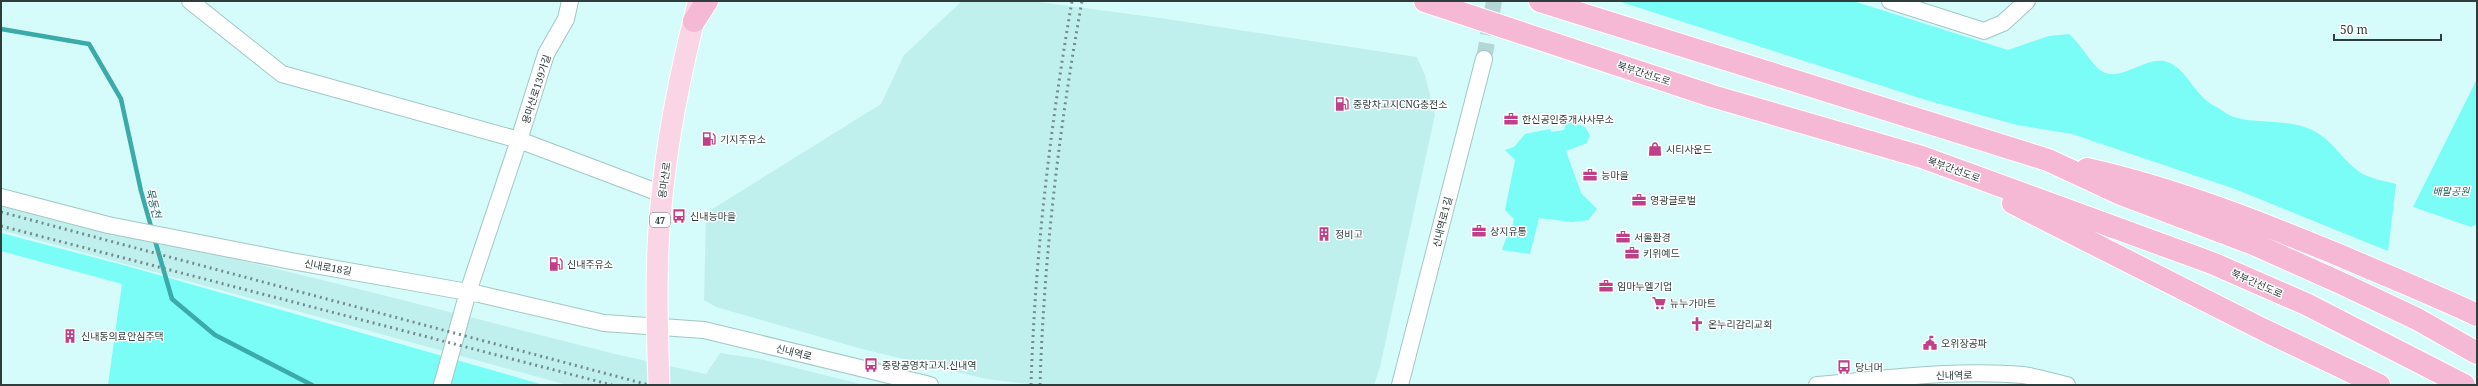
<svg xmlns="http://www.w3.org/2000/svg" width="2478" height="386" font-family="'Noto Serif','Noto Sans KR',serif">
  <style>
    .built { fill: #c0f0ee }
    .green { fill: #7afcf7 }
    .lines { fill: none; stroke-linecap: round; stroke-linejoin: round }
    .stream { stroke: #3aaba8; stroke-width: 4.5 }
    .minor-tunnel { stroke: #b4d6d4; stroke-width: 16; stroke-dasharray: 16 8; stroke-linecap: butt }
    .minor-casing { stroke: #a1c7c5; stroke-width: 18 }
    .major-casing { stroke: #fff; stroke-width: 23 }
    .highway-casing { stroke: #fff; stroke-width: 24 }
    .minor { stroke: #fff; stroke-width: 16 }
    .major { stroke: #f9d5e6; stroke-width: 21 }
    .highway { stroke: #f5b9d5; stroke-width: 22 }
    .rail { stroke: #748d8c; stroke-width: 3; stroke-dasharray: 2 4; stroke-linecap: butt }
    .labels { text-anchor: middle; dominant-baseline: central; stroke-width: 3; stroke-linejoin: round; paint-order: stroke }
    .shield { fill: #fff; stroke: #6d7877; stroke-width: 1 }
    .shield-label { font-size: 9px; font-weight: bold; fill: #2f3e3d }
    .street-label { font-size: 10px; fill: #2f3e3d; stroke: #fff }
    .poi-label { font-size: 10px; fill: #2f3e3d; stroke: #fff; text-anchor: start }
    .park-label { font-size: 10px; font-style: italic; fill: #1c5958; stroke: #fff }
    .water-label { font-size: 11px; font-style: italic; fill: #24615f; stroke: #fff }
  </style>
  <rect width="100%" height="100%" fill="#d5fcfa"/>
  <path class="built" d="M962 1H1031L1160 18 1417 57 1425 75 1435 115 1380 367 1374 385H1037L986 379 862 349 716 307 704 300 706 213 881 104 904 55Z
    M1 202 355 288 615 354 706 374 720 353 760 359 865 385H567L1 230Z"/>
  <path class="green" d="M1618 1H1853L2008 50 2049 36 2069 34C2081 44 2091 65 2103 72 2124 82 2148 53 2170 63 2188 72 2195 95 2213 105 2219 108 2225 113 2231 116 2257 126 2290 116 2319 134 2335 144 2345 163 2361 173 2371 179 2385 181 2396 184L2388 251 2235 189 2072 134 2017 125 1926 100Z
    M2477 79V224L2471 227 2413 207Z
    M1576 117 1579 125 1585 127 1590 135 1587 143 1566 151 1581 193 1597 209 1588 220 1572 222 1539 218 1530 254 1502 250C1505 239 1512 230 1514 219L1505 210 1515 160 1505 150 1514 147 1525 134 1550 129 1551 132 1564 130 1567 119Z
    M1 233 127 266 544 385H108L122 284 1 251Z"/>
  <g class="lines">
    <path class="stream" d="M1 29 89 44 121 99 141 191 152 230
      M154 237 172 299 215 335 312 385"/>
    <path class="minor-tunnel" d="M1484 59 1494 1"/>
    <defs>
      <path id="minor" d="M190 1 282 74 519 140 546 54 566 19 570 1
        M1890 1 1984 31 2003 23 2027 1
        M1 197 108 225 291 261 479 294 604 323 704 330 930 385
        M442 385 468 292 519 140 662 194
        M1400 385 1484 59
        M1817 385C1884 379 1956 369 2023 375 2038 377 2053 382 2067 385"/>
      <path id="major" d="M659 385C657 326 655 265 661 206 667 139 681 69 698 4"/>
      <path id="highway" d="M1425 1 1712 96 1922 157 2212 263 2306 304 2464 385
        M1540 1 2048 160 2121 194 2256 245 2343 284 2417 319 2477 353
        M694 21 707 1
        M2087 169C2176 189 2262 223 2346 258 2390 277 2434 295 2477 315
        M2013 203 2264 330 2379 385"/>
    </defs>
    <use href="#minor" class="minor-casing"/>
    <use href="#major" class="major-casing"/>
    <use href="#highway" class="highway-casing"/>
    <use href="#minor" class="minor"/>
    <use href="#major" class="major"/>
    <use href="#highway" class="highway"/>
    <path class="rail" d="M1 212 649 385
      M1 226 612 385
      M1031 385C1035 256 1050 128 1072 1
      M1040 385C1044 256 1059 128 1082 1"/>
  </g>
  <defs>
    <symbol id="fuel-bare" viewBox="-9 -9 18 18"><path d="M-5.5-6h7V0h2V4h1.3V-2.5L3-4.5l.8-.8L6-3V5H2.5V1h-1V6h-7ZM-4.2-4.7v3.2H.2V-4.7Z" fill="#c03f88" stroke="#fff" stroke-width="2.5" paint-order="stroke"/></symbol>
    <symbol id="office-bare" viewBox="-9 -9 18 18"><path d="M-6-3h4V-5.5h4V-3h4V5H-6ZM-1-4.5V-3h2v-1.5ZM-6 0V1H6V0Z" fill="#c03f88" stroke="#fff" stroke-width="2.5" paint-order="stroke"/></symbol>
    <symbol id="shop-bare" viewBox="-9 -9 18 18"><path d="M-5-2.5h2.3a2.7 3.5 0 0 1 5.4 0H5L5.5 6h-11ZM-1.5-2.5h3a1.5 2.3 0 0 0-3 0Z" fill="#c03f88" stroke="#fff" stroke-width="2.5" paint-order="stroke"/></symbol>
    <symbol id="bus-bare" viewBox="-9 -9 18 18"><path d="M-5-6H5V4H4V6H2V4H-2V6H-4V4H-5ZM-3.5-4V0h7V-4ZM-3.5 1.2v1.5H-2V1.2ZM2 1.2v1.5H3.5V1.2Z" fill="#c03f88" stroke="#fff" stroke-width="2.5" paint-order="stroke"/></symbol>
    <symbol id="building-bare" viewBox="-9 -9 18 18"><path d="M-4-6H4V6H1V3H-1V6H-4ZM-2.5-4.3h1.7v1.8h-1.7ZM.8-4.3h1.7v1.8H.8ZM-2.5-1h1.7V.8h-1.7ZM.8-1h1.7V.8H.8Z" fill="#c03f88" stroke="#fff" stroke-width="2.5" paint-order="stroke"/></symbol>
    <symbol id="supermarket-bare" viewBox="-9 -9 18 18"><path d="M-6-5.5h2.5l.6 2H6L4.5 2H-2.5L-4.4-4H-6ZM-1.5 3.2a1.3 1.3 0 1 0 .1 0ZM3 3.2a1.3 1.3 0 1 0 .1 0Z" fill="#c03f88" stroke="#fff" stroke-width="2.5" paint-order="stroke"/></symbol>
    <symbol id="church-bare" viewBox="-9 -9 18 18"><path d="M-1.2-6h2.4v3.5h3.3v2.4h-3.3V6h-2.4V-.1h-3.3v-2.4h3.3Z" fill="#c03f88" stroke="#fff" stroke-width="2.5" paint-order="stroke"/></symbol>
    <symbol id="civic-bare" viewBox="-9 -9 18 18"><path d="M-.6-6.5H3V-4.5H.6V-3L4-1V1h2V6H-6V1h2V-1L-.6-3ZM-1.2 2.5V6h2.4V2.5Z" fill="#c03f88" stroke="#fff" stroke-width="2.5" paint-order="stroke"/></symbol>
  </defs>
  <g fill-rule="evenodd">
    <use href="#fuel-bare" x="1332" y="94" width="20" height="20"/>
    <use href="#office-bare" x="1501" y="109" width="20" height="20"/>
    <use href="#fuel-bare" x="699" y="129" width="20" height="20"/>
    <use href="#shop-bare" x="1645" y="139" width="20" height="20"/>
    <use href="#office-bare" x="1580" y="165" width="20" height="20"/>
    <use href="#office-bare" x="1629" y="190" width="20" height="20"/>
    <use href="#bus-bare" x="669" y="206" width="20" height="20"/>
    <use href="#office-bare" x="1469" y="221" width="20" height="20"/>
    <use href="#building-bare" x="1314" y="224" width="20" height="20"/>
    <use href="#office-bare" x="1613" y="227" width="20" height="20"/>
    <use href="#office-bare" x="1622" y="243" width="20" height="20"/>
    <use href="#fuel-bare" x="546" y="254" width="20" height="20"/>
    <use href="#office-bare" x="1596" y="276" width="20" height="20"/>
    <use href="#supermarket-bare" x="1649" y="293" width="20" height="20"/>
    <use href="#church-bare" x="1687" y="314" width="20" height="20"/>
    <use href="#building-bare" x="60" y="326" width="20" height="20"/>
    <use href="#civic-bare" x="1920" y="333" width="20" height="20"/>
    <use href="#bus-bare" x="861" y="355" width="20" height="20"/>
    <use href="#bus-bare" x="1834" y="357" width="20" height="20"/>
  </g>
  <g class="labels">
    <rect class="shield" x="650" y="213" width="20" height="14" rx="3"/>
    <g class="shield-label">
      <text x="660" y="220">47</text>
    </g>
    <g class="street-label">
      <text transform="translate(1644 73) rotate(18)">북부간선도로</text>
      <text transform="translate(536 89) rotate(-72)">용마산로139가길</text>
      <text transform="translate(1954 169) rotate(20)">북부간선도로</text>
      <text transform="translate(664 180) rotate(-82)">용마산로</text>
      <text transform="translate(1442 222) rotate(-76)">신내역로1길</text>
      <text transform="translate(328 267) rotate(10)">신내로18길</text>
      <text transform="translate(2257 283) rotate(24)">북부간선도로</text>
      <text transform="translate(794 352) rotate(14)">신내역로</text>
      <text transform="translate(1954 375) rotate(-1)">신내역로</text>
    </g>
    <g class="poi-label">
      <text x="1353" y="104">중랑차고지CNG충전소</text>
      <text x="1522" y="119">한신공인중개사사무소</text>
      <text x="720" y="139">기지주유소</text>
      <text x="1666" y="149">시티사운드</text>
      <text x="1601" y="175">능마을</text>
      <text x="1650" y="200">영광글로벌</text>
      <text x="690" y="216">신내능마을</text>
      <text x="1490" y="231">상지유통</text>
      <text x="1335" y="234">정비고</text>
      <text x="1634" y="237">서울환경</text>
      <text x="1643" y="253">키위예드</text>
      <text x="567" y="264">신내주유소</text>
      <text x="1617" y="286">임마누엘기업</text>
      <text x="1670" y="303">뉴누가마트</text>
      <text x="1708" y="324">온누리감리교회</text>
      <text x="81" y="336">신내동의료안심주택</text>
      <text x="1941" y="343">오위장공파</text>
      <text x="882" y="365">중랑공영차고지.신내역</text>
      <text x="1855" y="367">당너머</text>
    </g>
    <g class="park-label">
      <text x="2451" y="191">배말공원</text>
    </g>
    <g class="water-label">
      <text transform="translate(154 203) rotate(75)">묵동천</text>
    </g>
  </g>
  <rect width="2478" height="386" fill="none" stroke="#2f3e3d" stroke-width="4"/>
  <path d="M2334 34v6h107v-6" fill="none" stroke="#2f3e3d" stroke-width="2"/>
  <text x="2340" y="34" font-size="12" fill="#2f3e3d" stroke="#ffffff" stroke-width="3" paint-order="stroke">50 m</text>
</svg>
